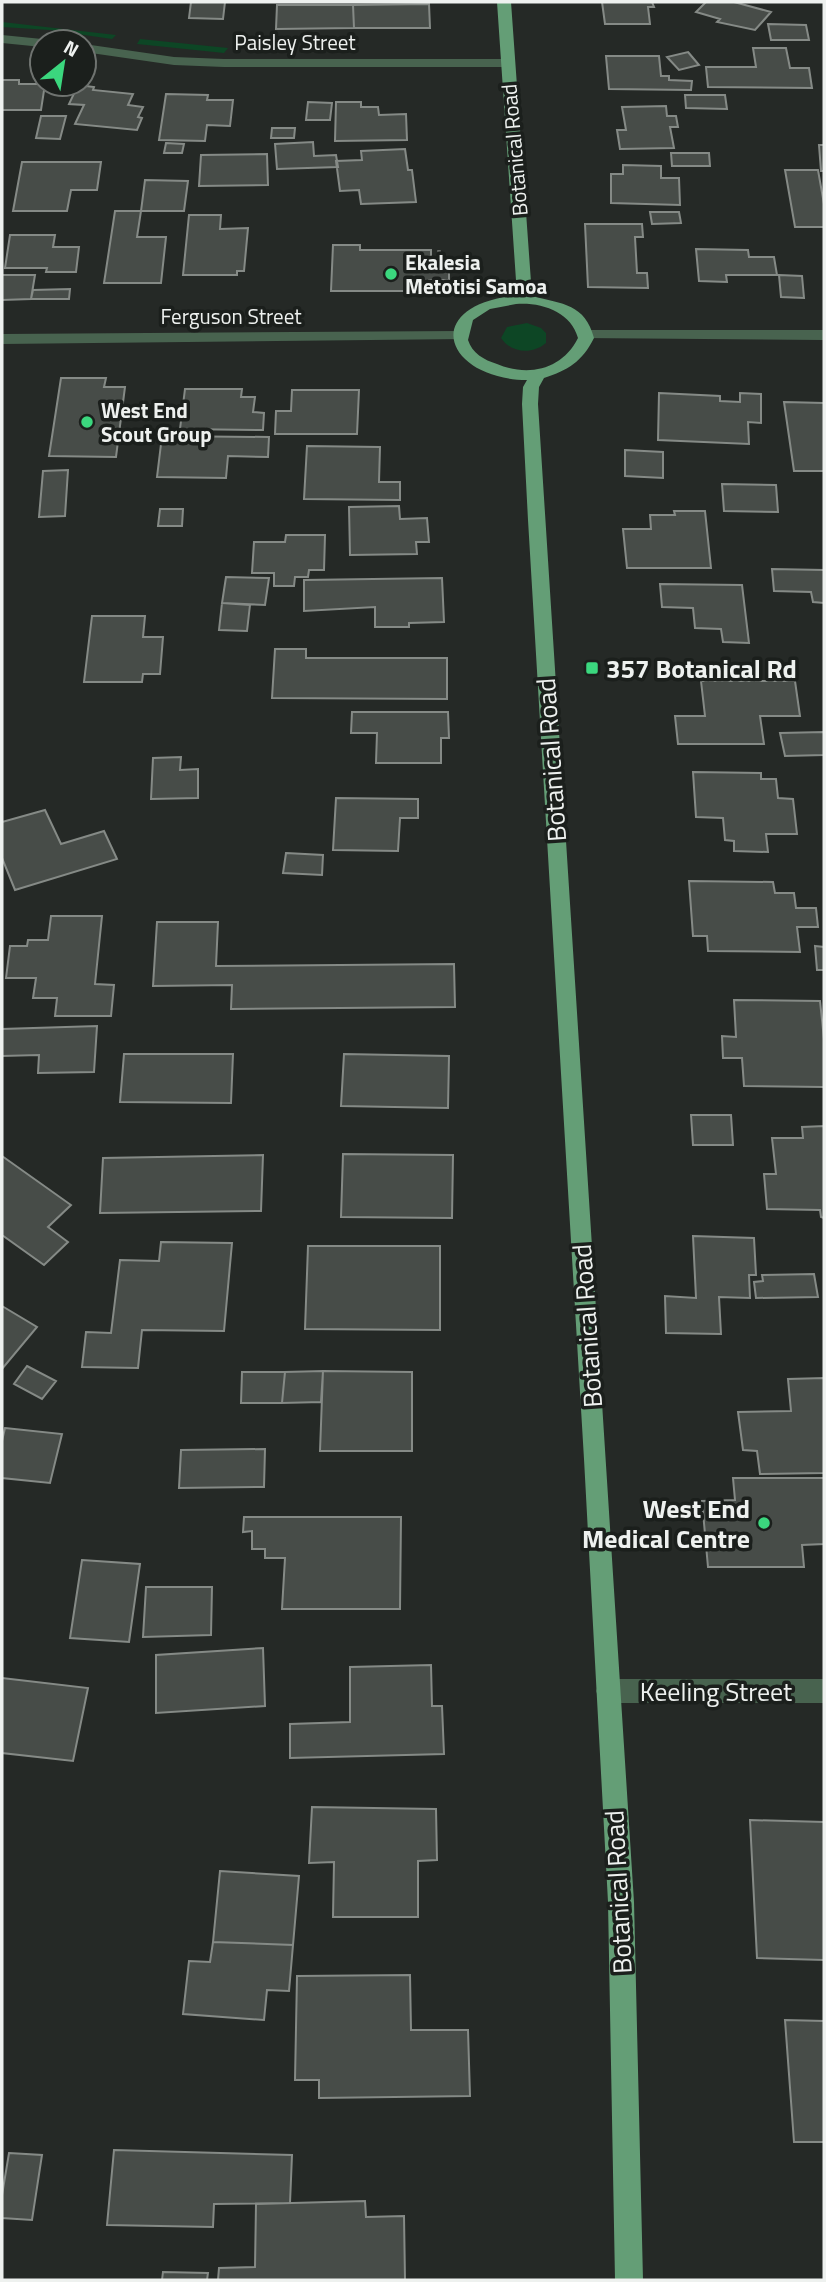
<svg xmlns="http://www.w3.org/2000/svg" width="826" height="2282" font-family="'Titillium Web',sans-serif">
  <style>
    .green { fill: #0d4625 }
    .building { fill: #474c48; stroke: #858a86; stroke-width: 2 }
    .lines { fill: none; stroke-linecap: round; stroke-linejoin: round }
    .path { stroke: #6a6e6b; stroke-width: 3.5; stroke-dasharray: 2.5 2.5; stroke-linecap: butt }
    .minor { fill: #48634f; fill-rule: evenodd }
    .major { fill: #649e76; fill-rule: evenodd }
    .poi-dot { fill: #3bd77e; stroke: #1b1f1c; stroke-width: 2.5 }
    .labels { text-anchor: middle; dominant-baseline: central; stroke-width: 7; stroke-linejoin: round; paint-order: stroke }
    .far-street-label { font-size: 21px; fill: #eef1ef; stroke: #1b1f1c }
    .far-poi-label { font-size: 21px; font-weight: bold; fill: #eef1ef; stroke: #1b1f1c; text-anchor: start }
    .poi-label { font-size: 26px; font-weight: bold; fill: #eef1ef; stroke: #1b1f1c; text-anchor: start }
    .street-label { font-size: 26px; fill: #eef1ef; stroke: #1b1f1c }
  </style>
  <rect width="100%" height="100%" fill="#252926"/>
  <path class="green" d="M2 22 116 35 112 39 50 30 2 27Z
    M140 39 228 48 224 53 137 44Z
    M527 323 541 328 546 333V343C532 355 511 353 501 338L507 327Z"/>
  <path class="building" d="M191 2H225L223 19 189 18Z
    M602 2H652L654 7H648L650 24H605Z
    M706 2H734L771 12 755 30 717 22 720 19 696 12Z
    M429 4 430 28H354L353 5Z
    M277 5H353L354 28 276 29Z
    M768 24 806 25 809 40H771Z
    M753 48H786L790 68H809L812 88 708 87 706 67H756Z
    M688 52 699 65 679 70 667 57Z
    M606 56H659L661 76H669V80L692 81 691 90 609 89Z
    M2 80H19V84H45L41 110H2Z
    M78 85 94 87 93 90 133 94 128 105 143 107 138 117 142 118 137 130 75 124 84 105 69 104Z
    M166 94 208 95 207 100H233L230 126 207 125 205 141 159 140Z
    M685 95H725L727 109 686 108Z
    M308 102 332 103 330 120H306Z
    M336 102H361V107H378L379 115 406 114 407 140 335 141Z
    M666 106 667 116H676L678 127H670L674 148 620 149 617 130H626L622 107Z
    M41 116H66L60 139 36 138Z
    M272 128H295L294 138H271Z
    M313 142 314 156 336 155 338 167 277 169 275 144Z
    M166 143 184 144 182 153H164Z
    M819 145H824V171H821Z
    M405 149 408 170H412L416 202 361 204 359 190 340 191 336 161 362 160 361 151Z
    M671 153H709L710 166H672Z
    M267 154 268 185 199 186 201 155Z
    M22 162H101L97 190H71L67 211H13Z
    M623 165 661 166V178H679L680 205 611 203V174H623Z
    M785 170H818L824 204V227H795Z
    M145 180 188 181 184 211H141Z
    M115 211H141L137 237H166L161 283H104Z
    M650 212H679L681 223 652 224Z
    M189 215H221L220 229 248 228 244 271H237V275H183Z
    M585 224H642L643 237H635L637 273H647L648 288 588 287Z
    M10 235H55L53 247H79L76 272H46L47 268H5Z
    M333 245H360V250H431V267H449V280H429V291H331Z
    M696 249 748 250 749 257H774L777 275H726L727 282 699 281Z
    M2 275H35L31 299 2 300Z
    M779 275 802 276 804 298 781 297Z
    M70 289 69 299H31L33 290Z
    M61 378H106L104 387H125L116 457 49 456Z
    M185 389H242L241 397H255L253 412 264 413 263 430 180 429Z
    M292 390H359L357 434H275L276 411H291Z
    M659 393 720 396V401L740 402V393L761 394V423L748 422 749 444 658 440Z
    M784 402 824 403V471H794Z
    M162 436 269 437 268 457 228 456 226 478 157 477Z
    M307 446 380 447 379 482H400V500L304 499Z
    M625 450 663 452V478L625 476Z
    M68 470 65 516 39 517 43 471Z
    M722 484 776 485 778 512 724 511Z
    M399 506 400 519 427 518 429 542H416L417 554 350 555 349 507Z
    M160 509H183L182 526H158Z
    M674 511H705L711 568H627L623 529H651L650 515H675Z
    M286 535H325L324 570H309L308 577H295L294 586H274V573H252L254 542H285Z
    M772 569 824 570V603L813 602 811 592 774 591Z
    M226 577 269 578 265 605 222 603Z
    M442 578 444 622 409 623V627H375V607L304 611V580Z
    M660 584 742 585 749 643 723 642 721 629 695 628 693 608 662 607Z
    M222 603 250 605 247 631 219 630Z
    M92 616H145L143 637H163L160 674H143L142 682H84Z
    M275 649H306V658H447V699L272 698Z
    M701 681H795L800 716H760L764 744H678L675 716H705Z
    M352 712H448L449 738H441V763H376L377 733H351Z
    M824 732V755L785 756 780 733Z
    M181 757 180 770 198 769V798L151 799 153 758Z
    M693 772 761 773V779H776L778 798 793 799 797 834H766L768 852 734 851V841L725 840 723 818 696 817Z
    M336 798 418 799V818H400L398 851 333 850Z
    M45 810 61 844 104 831 117 859 15 890 2 858V822Z
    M286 853 323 855 322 875 283 873Z
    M689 881 773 882 775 893H794L796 908H816L818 927H797L800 952 708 951 707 936H693Z
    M51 916H102L95 984 114 985 111 1016H55L57 998H33L36 978H6L10 946H27L28 940H48Z
    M157 922H218L216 966 454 964 455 1007 231 1009 232 985 153 986Z
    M815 946 824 947V970H817Z
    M734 1000 820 1001 824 1039V1087L744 1086 742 1058H723L722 1036 736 1037Z
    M97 1026 94 1072 38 1073 39 1055 2 1056V1029Z
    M124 1054H233L231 1103 120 1102Z
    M344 1054 449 1056 448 1108 341 1106Z
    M691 1115H731L733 1145H693Z
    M824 1126V1218L821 1217 820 1210 767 1209 764 1174H776L772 1138H803L802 1127Z
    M343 1154 453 1155 452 1218 341 1217Z
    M263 1155 261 1211 100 1213 103 1158Z
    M2 1156 71 1205 48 1227 68 1242 44 1265 2 1235Z
    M693 1236 754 1238 756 1275H749L750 1298 719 1297 721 1334 666 1333 665 1296 696 1298Z
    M161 1242 232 1243 224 1331 142 1330 138 1368 82 1367 86 1332 111 1333 120 1260 159 1261Z
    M308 1246H440V1330L305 1329Z
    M814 1274 818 1297 756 1298 754 1282 763 1281 762 1275Z
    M2 1306 37 1327 2 1369Z
    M27 1366 56 1381 42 1399 14 1384Z
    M323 1371 412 1372V1451H320Z
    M323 1371 321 1402 282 1403 285 1372Z
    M242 1372H285L282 1403H241Z
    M824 1378V1473L760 1474 757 1451 743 1450 738 1412 791 1411 788 1379Z
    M5 1428 62 1434 50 1483 2 1478V1441Z
    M265 1449 264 1487 179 1488 181 1450Z
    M733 1478H824V1544L802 1545 804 1567H708L702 1501 735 1500Z
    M244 1517H401L400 1609H282L285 1558H265V1549H252V1531L243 1532Z
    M82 1560 140 1564 129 1642 70 1638Z
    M146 1587H212L211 1635 143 1637Z
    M263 1648 265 1706 156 1713V1655Z
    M431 1665 432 1706H442L444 1754 290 1758V1724L350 1722V1667Z
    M2 1678 88 1688 73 1761 2 1753Z
    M312 1807 436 1809 437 1860 418 1861V1917H333L334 1862 309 1863Z
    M750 1820 824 1822V1960L757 1958Z
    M220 1871 299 1876 293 1945 213 1942Z
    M213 1942 293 1945 289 1991 267 1990 264 2020 183 2014 189 1961 210 1962Z
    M410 1975 411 2030H468L470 2096 319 2098V2080H295L297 1976Z
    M785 2020 824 2021V2142H794Z
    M114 2150 292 2155 290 2203 214 2204 213 2227 107 2225Z
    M9 2153 42 2155 32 2220 2 2218V2195Z
    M365 2201 366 2217 404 2216 405 2280H218L219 2268 255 2267 256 2204Z
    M163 2272 208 2273 207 2280H162Z"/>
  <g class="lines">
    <path class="path" d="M439 250V267"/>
    <path class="minor" d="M2 35 42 39 48 42H42V47L2 43Z
      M84 44 174 57 224 59H507L514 63 507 67H224L174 65 84 52Z
      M586 330H824V340L581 338 578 335 581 332Z
      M460 331 468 336 465 339 2 344V334Z
      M608 1679H824V1703H608L599 1699 596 1691 599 1683Z"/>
    <path class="major" d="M497 2H511L532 296C563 304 585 304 594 338 582 362 568 370 544 378L539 387 538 404 634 1902 643 2280H615L608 1902 584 1459 528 520 522 404 523 387 527 380C445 379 418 306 517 295ZM516 304C542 302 571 312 578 338 562 370 528 377 497 364 484 360 472 353 468 340L473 320 490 309Z"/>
  </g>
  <g class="poi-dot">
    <circle cx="391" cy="274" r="7"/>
    <circle cx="87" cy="422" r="7"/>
    <rect x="585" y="661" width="14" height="14" rx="3.5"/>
    <circle cx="764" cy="1523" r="7"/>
  </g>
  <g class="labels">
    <g class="far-street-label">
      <text x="295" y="42">Paisley Street</text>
      <text transform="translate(514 150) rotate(-95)">Botanical Road</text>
      <text x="231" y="316">Ferguson Street</text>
    </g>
    <g class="far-poi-label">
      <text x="405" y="262">Ekalesia<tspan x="405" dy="24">Metotisi Samoa</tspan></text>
      <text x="101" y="410">West End<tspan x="101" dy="24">Scout Group</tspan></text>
    </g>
    <g class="poi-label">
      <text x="606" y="668">357 Botanical Rd</text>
      <text x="750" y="1508" text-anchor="end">West End<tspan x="750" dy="30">Medical Centre</tspan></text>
    </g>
    <g class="street-label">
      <text transform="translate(551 760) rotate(-94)">Botanical Road</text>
      <text transform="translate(587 1326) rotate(-94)">Botanical Road</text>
      <text x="716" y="1691">Keeling Street</text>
      <text transform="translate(618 1892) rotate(-93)">Botanical Road</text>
    </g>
  </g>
  <rect width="826" height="2282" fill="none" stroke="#eef1ef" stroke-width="7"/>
  <g transform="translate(63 63) rotate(30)"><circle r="33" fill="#1b1f1c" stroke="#6f7370" stroke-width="2"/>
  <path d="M0-5L12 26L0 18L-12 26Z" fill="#3bd77e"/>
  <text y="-10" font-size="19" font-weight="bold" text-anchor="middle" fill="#eef1ef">N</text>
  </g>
</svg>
